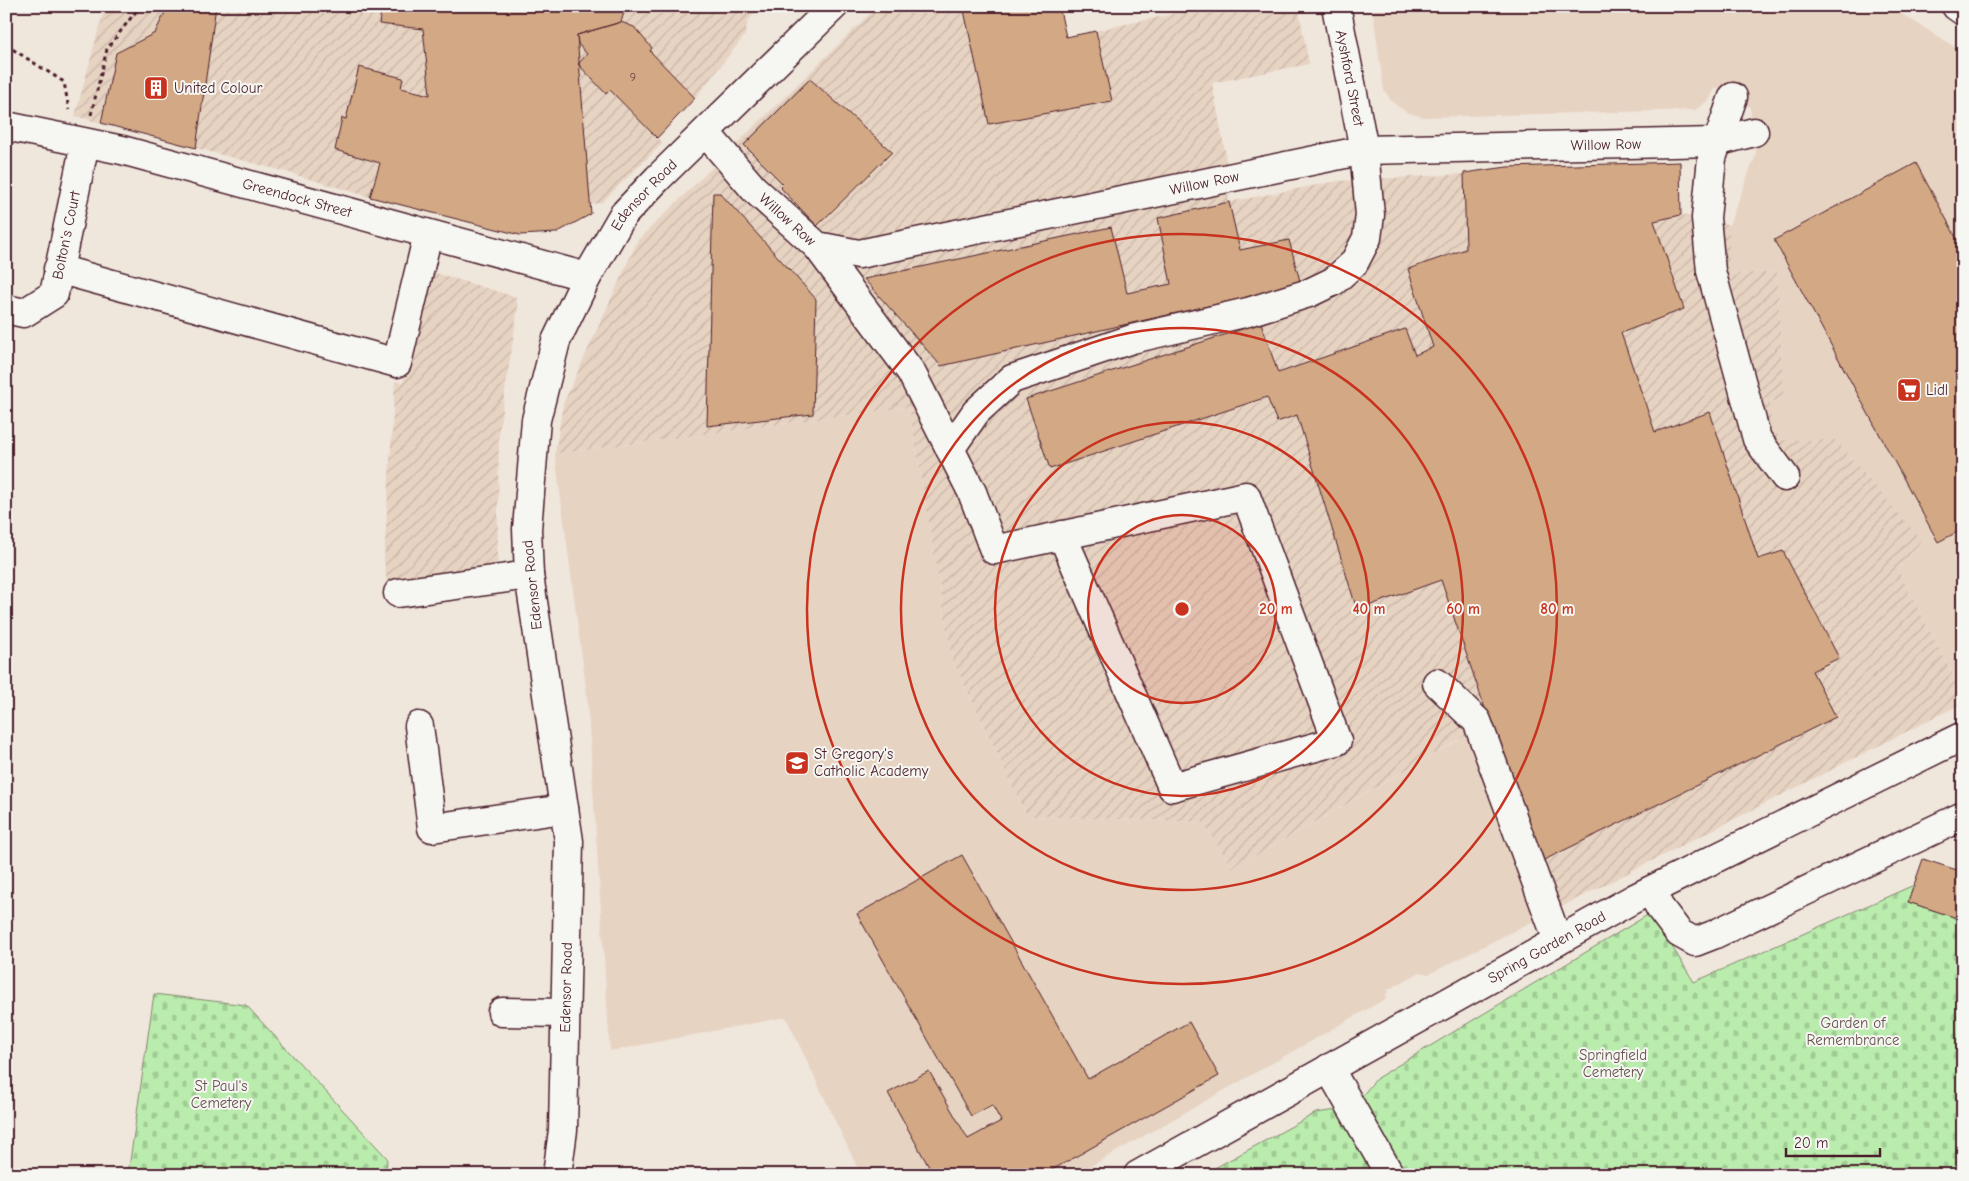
<svg xmlns="http://www.w3.org/2000/svg" width="1969" height="1181" font-family="'Comic Neue',sans-serif">
  <style>
    .built { fill: #e7d3c2 }
    .industrial { fill: url(#industrial-furrows) }
    .cemetery { fill: url(#cemetery-stones); stroke: #82866c }
    .building { fill: #d3a885; stroke: #4a1f2b }
    .lines { fill: none; stroke-linecap: round; stroke-linejoin: round }
    .minor-casing { stroke: #4a1f2b; stroke-width: 31 }
    .major-casing { stroke: #4a1f2b; stroke-width: 31 }
    .path { stroke: #4a1f2b; stroke-width: 3; stroke-dasharray: 4 4; stroke-linecap: butt }
    .minor { stroke: #f6f6f2; stroke-width: 28 }
    .major { stroke: #f6f6f2; stroke-width: 28 }
    .ring { fill: none; stroke: #c8321e; stroke-width: 2.5 }
    .labels { text-anchor: middle; dominant-baseline: central; stroke-width: 4; stroke-linejoin: round; paint-order: stroke }
    .number-label { font-size: 12px; fill: #6c4142 }
    .street-label { font-size: 15px; fill: #4a1f2b; stroke: #f6f6f2 }
    .poi-label { font-size: 15px; fill: #4a1f2b; stroke: #f6f6f2; text-anchor: start }
    .park-label { font-size: 15px; fill: #66524c; stroke: #f6f6f2 }
    .centre { fill: #c8321e; stroke: #f6f6f2; stroke-width: 2.5 }
    .ring-label { font-size: 15px; text-anchor: middle; font-weight: bold; fill: #c8321e; stroke: #f6f6f2; stroke-width: 4; stroke-linejoin: round; paint-order: stroke }
  </style>
  <defs>
    <pattern id="industrial-furrows" width="10" height="10" patternUnits="userSpaceOnUse" patternTransform="scale(1.25)"><rect width="10" height="10" fill="#e7d3c2"/><path d="M-1 1l2-2M0 10L10 0M9 11l2-2" fill="none" stroke="#c8b5a7"/></pattern>
    <pattern id="cemetery-stones" width="16" height="16" patternUnits="userSpaceOnUse" patternTransform="scale(1.25)"><rect width="16" height="16" fill="#baedad"/><path d="M2 7V4a2 2 0 0 1 4 0v3zM10 15v-3a2 2 0 0 1 4 0v3z" fill="#a1cb95"/></pattern>
  </defs>
  <rect width="100%" height="100%" fill="#efe6dc"/>
  <filter id="ink" filterUnits="userSpaceOnUse"><feTurbulence type="fractalNoise" baseFrequency=".02" numOctaves="2"/><feDisplacementMap in="SourceGraphic" scale="10" xChannelSelector="R" yChannelSelector="G"/><feConvolveMatrix kernelMatrix="1 2 1 2 8 2 1 2 1" color-interpolation-filters="sRGB"/></filter>
  <g filter="url(#ink)">
    <path class="built" d="M1372 6H1889L1963 52V694L1898 570 1922 542 1836 440H1784L1770 429V401L1784 400 1777 272 1728 274 1729 225 1756 155 1750 107 1715 87 1710 99 1695 110 1423 117 1406 112 1392 102 1384 90Z
      M909 407 952 659 1027 816 1202 822 1233 869 1470 734 1535 920 1429 974 1420 972 1388 990 1385 999 1075 1175H861L786 1017 610 1051 587 695 555 454Z"/>
    <path class="industrial" d="M105 6H763L748 20 745 35 695 98 658 138 663 143 602 202 590 205 591 214 520 235 370 197 283 171 75 116Z
      M878 6H1059L1066 37 1210 6H1298L1309 64 1212 83 1225 151 1229 202 1338 181 1680 162 1681 215 1706 218 1729 225V274L1777 272 1784 400 1770 401 1771 429 1784 440H1836L1922 541 1898 570 1963 694V703L1535 920 1469 734 1233 869 1202 822 1027 816 952 659 909 407 555 454 563 404 638 240Z
      M429 271 516 297 518 307 499 430 497 589 390 607 384 560 395 381 403 383Z"/>
    <path class="cemetery" d="M1914 885 1908 902 1963 920V1175H1202L1316 1113 1352 1108 1377 1078 1651 913 1694 982Z
      M154 994 246 1005 387 1158 386 1175H128Z"/>
    <path class="building" d="M168 6H216L196 148 101 123 116 53 155 33Z
      M381 6H626L621 22 577 35 591 214 556 233 520 235 370 197 380 163 335 150 342 118 346 119 359 67 403 78 401 88 430 95 423 29 379 24 382 6Z
      M963 6H1059L1066 37 1096 31 1112 101 989 124Z
      M621 22 634 27 652 48 650 51 695 98 657 138 610 90 606 94 578 64 587 54 578 44 577 35Z
      M810 79 892 152 817 226 780 187 783 184 744 145Z
      M1680 162 1681 215 1654 221 1684 309 1621 333 1655 432 1710 412 1758 559 1783 551 1839 658 1812 671 1836 717 1538 863 1441 580 1357 610 1297 415 1277 422 1267 397 1050 469 1026 399 1261 323 1278 373 1405 329 1415 355 1433 347 1408 269 1466 249 1464 173 1507 167Z
      M1916 163 1963 250V529L1938 542 1774 240Z
      M713 193H720L816 299 813 414 707 426Z
      M1229 202 1240 250 1289 240 1301 285 941 366 864 279 1111 227 1127 293 1171 284 1158 218Z
      M962 855 1088 1079 1189 1022 1219 1076 1043 1175H915L929 1167 888 1093 929 1071 968 1139 1001 1121 992 1105 971 1116 857 914Z
      M1923 859 1963 872V920L1908 902Z"/>
    <g class="lines">
      <defs>
        <g id="minor">
          <path d="M1733 97 1712 158 1706 218 1711 271 1757 439 1785 477"/>
          <path id="s1" d="M6 126 122 150 587 277"/>
          <path id="s2" d="M706 133 754 189 817 246 859 254 1364 150 1716 142 1754 132"/>
          <path d="M817 246 911 372 972 492 994 550 1246 496 1337 741 1172 787 1062 535"/>
          <path d="M58 269 397 363 428 234"/>
          <path id="s3" d="M6 309 24 313 54 294 85 143"/>
          <path d="M950 449 976 412 1012 379 1132 339 1248 312 1309 293 1334 281 1354 263 1367 238 1370 215 1364 150 1336 6"/>
          <path d="M398 593 529 575"/>
          <path d="M1437 683 1477 721 1558 941"/>
          <path d="M419 726 432 828 564 809"/>
          <path d="M1651 891 1660 908 1679 933 1695 942 1713 935 1963 816"/>
          <path d="M502 1012 565 1013"/>
          <path d="M1329 1068 1390 1175"/>
          <path id="s4" d="M557 1175 563 1130 569 841 529 575 527 529 536 420 556 341 587 277 623 215 658 178 834 6"/>
          <path id="s5" d="M1138 1175 1635 898 1963 736"/>
        </g>
        <path id="major" d="M1956 6 1963 11"/>
      </defs>
      <use href="#minor" class="minor-casing"/>
      <use href="#major" class="major-casing"/>
      <path class="path" d="M6 45 64 82 69 110
        M91 115 107 49 140 6"/>
      <use href="#minor" class="minor"/>
      <use href="#major" class="major"/>
    </g>
  </g>
  <circle cx="1182" cy="609" r="94" fill="#c8321e" fill-opacity=".12"/>
  <g class="ring">
    <circle cx="1182" cy="609" r="94"/>
    <circle cx="1182" cy="609" r="187"/>
    <circle cx="1182" cy="609" r="281"/>
    <circle cx="1182" cy="609" r="375"/>
  </g>
  <defs>
    <symbol id="building-square" viewBox="-11 -11 22 22"><rect x="-9" y="-9" width="18" height="18" rx="4" fill="#c8321e" stroke="#f6f6f2"/><path d="M-4-6H4V6H1V3H-1V6H-4ZM-2.5-4.3h1.7v1.8h-1.7ZM.8-4.3h1.7v1.8H.8ZM-2.5-1h1.7V.8h-1.7ZM.8-1h1.7V.8H.8Z" fill="#fff"/></symbol>
    <symbol id="supermarket-square" viewBox="-11 -11 22 22"><rect x="-9" y="-9" width="18" height="18" rx="4" fill="#c8321e" stroke="#f6f6f2"/><path d="M-6-5.5h2.5l.6 2H6L4.5 2H-2.5L-4.4-4H-6ZM-1.5 3.2a1.3 1.3 0 1 0 .1 0ZM3 3.2a1.3 1.3 0 1 0 .1 0Z" fill="#fff"/></symbol>
    <symbol id="school-square" viewBox="-11 -11 22 22"><rect x="-9" y="-9" width="18" height="18" rx="4" fill="#c8321e" stroke="#f6f6f2"/><path d="M0-5L7-2L0 1L-7-2ZM-4 1L0 2.5L4 1V4Q0 6-4 4Z" fill="#fff"/></symbol>
  </defs>
  <g fill-rule="evenodd">
    <use href="#building-square" x="142" y="74" width="28" height="28"/>
    <use href="#supermarket-square" x="1895" y="376" width="28" height="28"/>
    <use href="#school-square" x="783" y="749" width="28" height="28"/>
  </g>
  <g class="labels">
    <g class="number-label">
      <text x="633" y="77">9</text>
    </g>
    <g class="street-label">
      <text transform="translate(1350 78) rotate(79)">Ayshford Street</text>
      <text stroke="none"><textPath href="#s2" startOffset="959">Willow Row</textPath></text>
      <text stroke="none"><textPath href="#s2" startOffset="554">Willow Row</textPath></text>
      <text stroke="none"><textPath href="#s4" startOffset="1012">Edensor Road</textPath></text>
      <text stroke="none"><textPath href="#s1" startOffset="300">Greendock Street</textPath></text>
      <text stroke="none"><textPath href="#s2" startOffset="119">Willow Row</textPath></text>
      <text stroke="none"><textPath href="#s3" startOffset="114">Bolton's Court</textPath></text>
      <text transform="translate(532 585) rotate(-96)">Edensor Road</text>
      <text stroke="none"><textPath href="#s5" startOffset="468">Spring Garden Road</textPath></text>
      <text stroke="none"><textPath href="#s4" startOffset="188">Edensor Road</textPath></text>
    </g>
    <g class="poi-label">
      <text x="174" y="88">United Colour</text>
      <text x="1926" y="390">Lidl</text>
      <text x="814" y="754">St Gregory's<tspan x="814" dy="17">Catholic Academy</tspan></text>
    </g>
    <g class="park-label">
      <text x="1853" y="1023">Garden of<tspan x="1853" dy="17">Remembrance</tspan></text>
      <text x="1613" y="1055">Springfield<tspan x="1613" dy="17">Cemetery</tspan></text>
      <text x="221" y="1086">St Paul's<tspan x="221" dy="17">Cemetery</tspan></text>
    </g>
  </g>
  <circle cx="1182" cy="609" r="8" class="centre"/>
  <g class="ring-label">
    <text x="1276" y="614">20 m</text>
    <text x="1369" y="614">40 m</text>
    <text x="1463" y="614">60 m</text>
    <text x="1557" y="614">80 m</text>
  </g>
  <rect width="1969" height="1181" fill="none" stroke="#f6f6f2" stroke-width="25"/>
  <rect x="12" y="12" width="1944" height="1156" fill="none" stroke="#4a1f2b" stroke-width="2" filter="url(#ink)"/>
  <path d="M1786 1148v8h94v-8" fill="none" stroke="#4a1f2b" stroke-width="2.5"/>
  <text x="1794" y="1148" font-size="15" fill="#4a1f2b" stroke="#f6f6f2" stroke-width="4" paint-order="stroke">20 m</text>
</svg>
